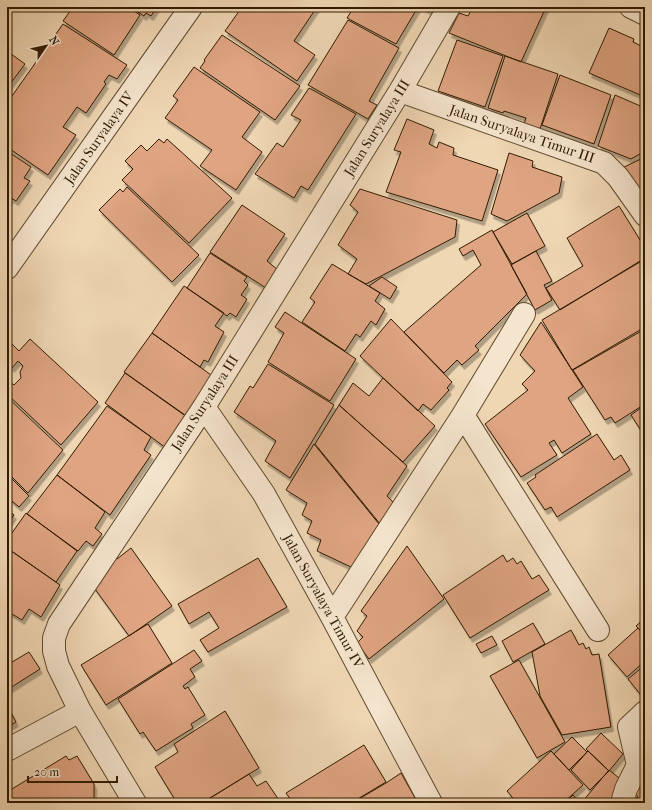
<svg xmlns="http://www.w3.org/2000/svg" width="652" height="810" font-family="'IM FELL French Canon',serif">
  <style>
    .building { fill: #dfa482; stroke: #301b01; filter: url(#shadow) }
    .lines { fill: none; stroke-linecap: round; stroke-linejoin: round }
    .street-casing { stroke: #604a2e; stroke-width: 24 }
    .street { stroke: #f5e5ce; stroke-width: 22 }
    .labels { text-anchor: middle; dominant-baseline: central; stroke-width: 3.5; stroke-linejoin: round; paint-order: stroke }
    .street-label { font-size: 14px; fill: #301b01; stroke: #f5e5ce }
  </style>
  <defs>
    <filter id="shadow"><feDropShadow dx="2.5" dy="4.5" stdDeviation="0" flood-color="#0004"/></filter>
  </defs>
  <rect width="100%" height="100%" fill="#f0d7b4"/>
  <filter id="stains"><feTurbulence type="fractalNoise" baseFrequency=".005" numOctaves="4"/><feColorMatrix values="0 0 0 0 .2 0 0 0 0 .09 0 0 0 0 .02 0 0 0 .5 -.17"/></filter>
  <radialGradient id="worn" r=".72"><stop offset=".6" stop-color="#630" stop-opacity="0"/><stop offset="1" stop-color="#630" stop-opacity=".3"/></radialGradient>
  <path class="building" d="M73 7H128L140 15 114 55 63 21Z
    M130 7H157L151 16 146 13 144 16Z
    M242 7H317L294 41 315 55 297 81 225 31Z
    M354 7H418L396 44 347 18Z
    M422 7H432L430 11Z
    M473 7H546L521 62 449 33 459 13 468 16Z
    M348 20 399 48 369 101 377 105 368 119 308 85Z
    M63 24 127 65 117 79 109 75 104 82 106 84 86 113 77 107 63 127 76 135 48 175 7 147V103Z
    M609 28 634 39 633 42 645 48V97L589 73Z
    M222 35 300 86 275 120 200 68 205 61 204 60Z
    M457 40 503 56 485 107 438 91Z
    M7 51 25 64 7 88Z
    M505 56 558 74 537 138 521 133 526 118 504 111 503 113 488 108Z
    M194 67 260 112 242 137 262 152 236 190 200 166 212 150 165 118 178 100 173 96Z
    M560 75 611 95 594 144 542 125Z
    M309 88 356 114 308 190 301 186 294 198 255 174 277 143 283 147 301 120 291 115Z
    M615 95 645 108V151L631 159 598 146Z
    M407 119 434 130 429 144 437 148 439 142 454 148 453 155 498 170 482 221 386 192 401 152 394 150Z
    M159 139 164 143 167 139 232 198 189 243 122 180 133 169 125 161 141 145 147 151Z
    M7 151 31 167 24 178 30 181 16 201 11 198 7 204Z
    M509 153 533 161 532 167 562 177 559 193 507 221 491 214Z
    M645 157V187L635 193 618 170Z
    M127 187 199 255 172 282 99 210 120 189 123 192Z
    M360 189 457 220 455 237 366 284 348 274 357 259 338 245 358 212 350 205Z
    M242 205 285 234 267 261 278 270 266 288 210 252Z
    M619 206 645 248V258L560 310 546 288 583 266 567 238Z
    M527 213 545 246 512 264 493 232Z
    M492 230 527 294 475 346 479 350 462 365 457 360 444 373 404 332 481 265 473 250 463 256 459 249Z
    M536 251 552 281 544 285 552 300 535 310 511 265Z
    M210 253 247 277 244 281 248 285 241 295 247 299 236 317 230 313 227 316 187 288Z
    M645 259V327L572 370 542 320Z
    M332 264 380 293 375 301 385 309 376 325 371 321 360 337 356 334 345 351 302 322 315 302 310 298Z
    M382 277 397 287 390 299 369 286Z
    M184 286 224 313 215 326 224 332 208 362 204 360 200 367 152 333Z
    M285 312 356 359 330 401 268 362 284 333 275 327Z
    M391 319 452 382 447 388 449 390 431 410 423 404 418 411 360 356Z
    M541 322 583 387 568 398 591 434 562 453 554 440 549 443 557 455 521 477 485 424 528 390 522 384 535 371 520 355Z
    M645 329V404L615 423 611 417 605 420 573 370Z
    M152 333 214 377 185 415 124 372Z
    M30 339 98 402 61 445 7 394V380L14 385 21 378 20 372 23 366 18 361 12 368 7 364V349L12 344 19 351Z
    M268 364 334 405 290 478 265 461 276 441 234 412 250 386 253 388Z
    M125 373 187 417 166 448 105 403Z
    M383 378 435 426 403 462 339 405 353 383 369 396Z
    M7 397 63 450 28 493 7 472Z
    M339 405 407 466 387 496 400 509 385 530 315 444Z
    M645 405V426L640 429 631 415Z
    M107 406 151 437 144 450 151 455 110 515 57 475Z
    M597 434 614 460 621 455 630 470 557 517 551 507 545 510 527 483 536 477 535 475Z
    M314 444 379 524 353 568 317 551 321 540 307 533 312 521 302 515 307 503 286 490Z
    M7 474 29 496 19 507 7 497Z
    M57 475 105 512 95 528 102 534 93 546 86 541 78 551 27 514Z
    M7 508 14 515 7 525Z
    M26 513 77 551 56 582 7 548V540Z
    M407 546 444 599 369 659 357 643 363 637 357 631 367 616 361 611Z
    M7 548 60 585 41 617 29 609 22 620 7 611Z
    M131 548 172 606 129 636 90 582 114 555 117 559Z
    M503 555 507 562 513 558 517 564 521 561 532 579 539 575 549 590 470 638 443 595Z
    M258 558 287 607 208 652 200 640 219 628 209 612 189 624 178 604Z
    M645 618V635L636 626Z
    M533 623 545 644 513 662 502 641Z
    M148 624 172 663 106 705 81 665Z
    M638 628 645 636V661L627 677 608 655Z
    M571 630 579 645 583 643 586 649 589 647 592 655 599 654 611 727 562 735 540 696 532 652Z
    M492 636 497 645 481 653 476 644Z
    M194 650 202 661 190 669 195 677 183 686 185 689 188 687 205 715 191 724 193 728 156 751 143 732 140 734 118 699Z
    M29 652 40 669 7 690V665Z
    M519 660 565 742 537 758 490 676Z
    M645 665V700L628 679Z
    M7 705 16 722 7 727Z
    M225 711 259 768 202 803H177L155 767 178 752 174 744Z
    M601 733 623 754 609 771 586 749Z
    M572 737 587 752 569 770 554 754Z
    M364 745 386 782 351 803H293L286 793Z
    M551 751 583 785 563 803H532L528 798 522 803H517L507 791Z
    M588 751 609 771 590 790 571 770Z
    M66 756 69 760 77 756 94 784V803H11L7 797V792Z
    M609 770 623 781 617 803H584L582 802Z
    M401 773 418 803H352L386 783Z
    M249 774 257 786 266 781 281 803H202Z
    M645 777V803H641L631 785Z
    M573 795 580 803H565Z
    M635 796 640 803H631Z"/>
  <g class="lines">
    <defs>
      <path id="street" d="M631 7 645 14
        M400 91 604 163 618 177 645 215
        M7 268 191 7
        M204 407 264 494 332 617 431 803
        M463 415 598 630
        M332 617 463 415 524 314
        M7 750 80 711
        M135 803 80 711 58 666 54 651V638L59 624 204 407 400 91 449 7
        M622 803 626 789 638 765 629 727 645 712"/>
    </defs>
    <use href="#street" class="street-casing"/>
    <use href="#street" class="street"/>
  </g>
  <g class="labels">
    <g class="street-label">
      <text transform="translate(377 128) rotate(-58)">Jalan Suryalaya III</text>
      <text transform="translate(522 134) rotate(19)">Jalan Suryalaya Timur III</text>
      <text transform="translate(99 138) rotate(-55)">Jalan Suryalaya IV</text>
      <text transform="translate(205 403) rotate(-57)">Jalan Suryalaya III</text>
      <text transform="translate(323 601) rotate(61)">Jalan Suryalaya Timur IV</text>
    </g>
  </g>
  <rect width="652" height="810" fill="none" stroke="#f0d7b4" stroke-width="24"/>
  <rect x="8" y="8" width="636" height="794" fill="none" stroke="#301b01" stroke-width="2"/>
  <rect x="12" y="12" width="628" height="786" fill="none" stroke="#301b01"/>
  <g transform="translate(46 46) rotate(56)" stroke="#f5e5ce" stroke-width="3" paint-order="stroke">
  <path d="M0-3L7 15L0 10L-7 15Z" fill="#301b01"/>
  <text y="-6" font-size="11" font-weight="bold" text-anchor="middle" fill="#301b01">N</text>
  </g>
  <path d="M28 776v6h89v-6" fill="none" stroke="#301b01" stroke-width="2"/>
  <text x="34" y="776" font-size="12" fill="#301b01" stroke="#f5e5ce" stroke-width="3" paint-order="stroke">20 m</text>
  <rect width="100%" height="100%" filter="url(#stains)"/>
  <rect width="100%" height="100%" fill="url(#worn)"/>
</svg>
